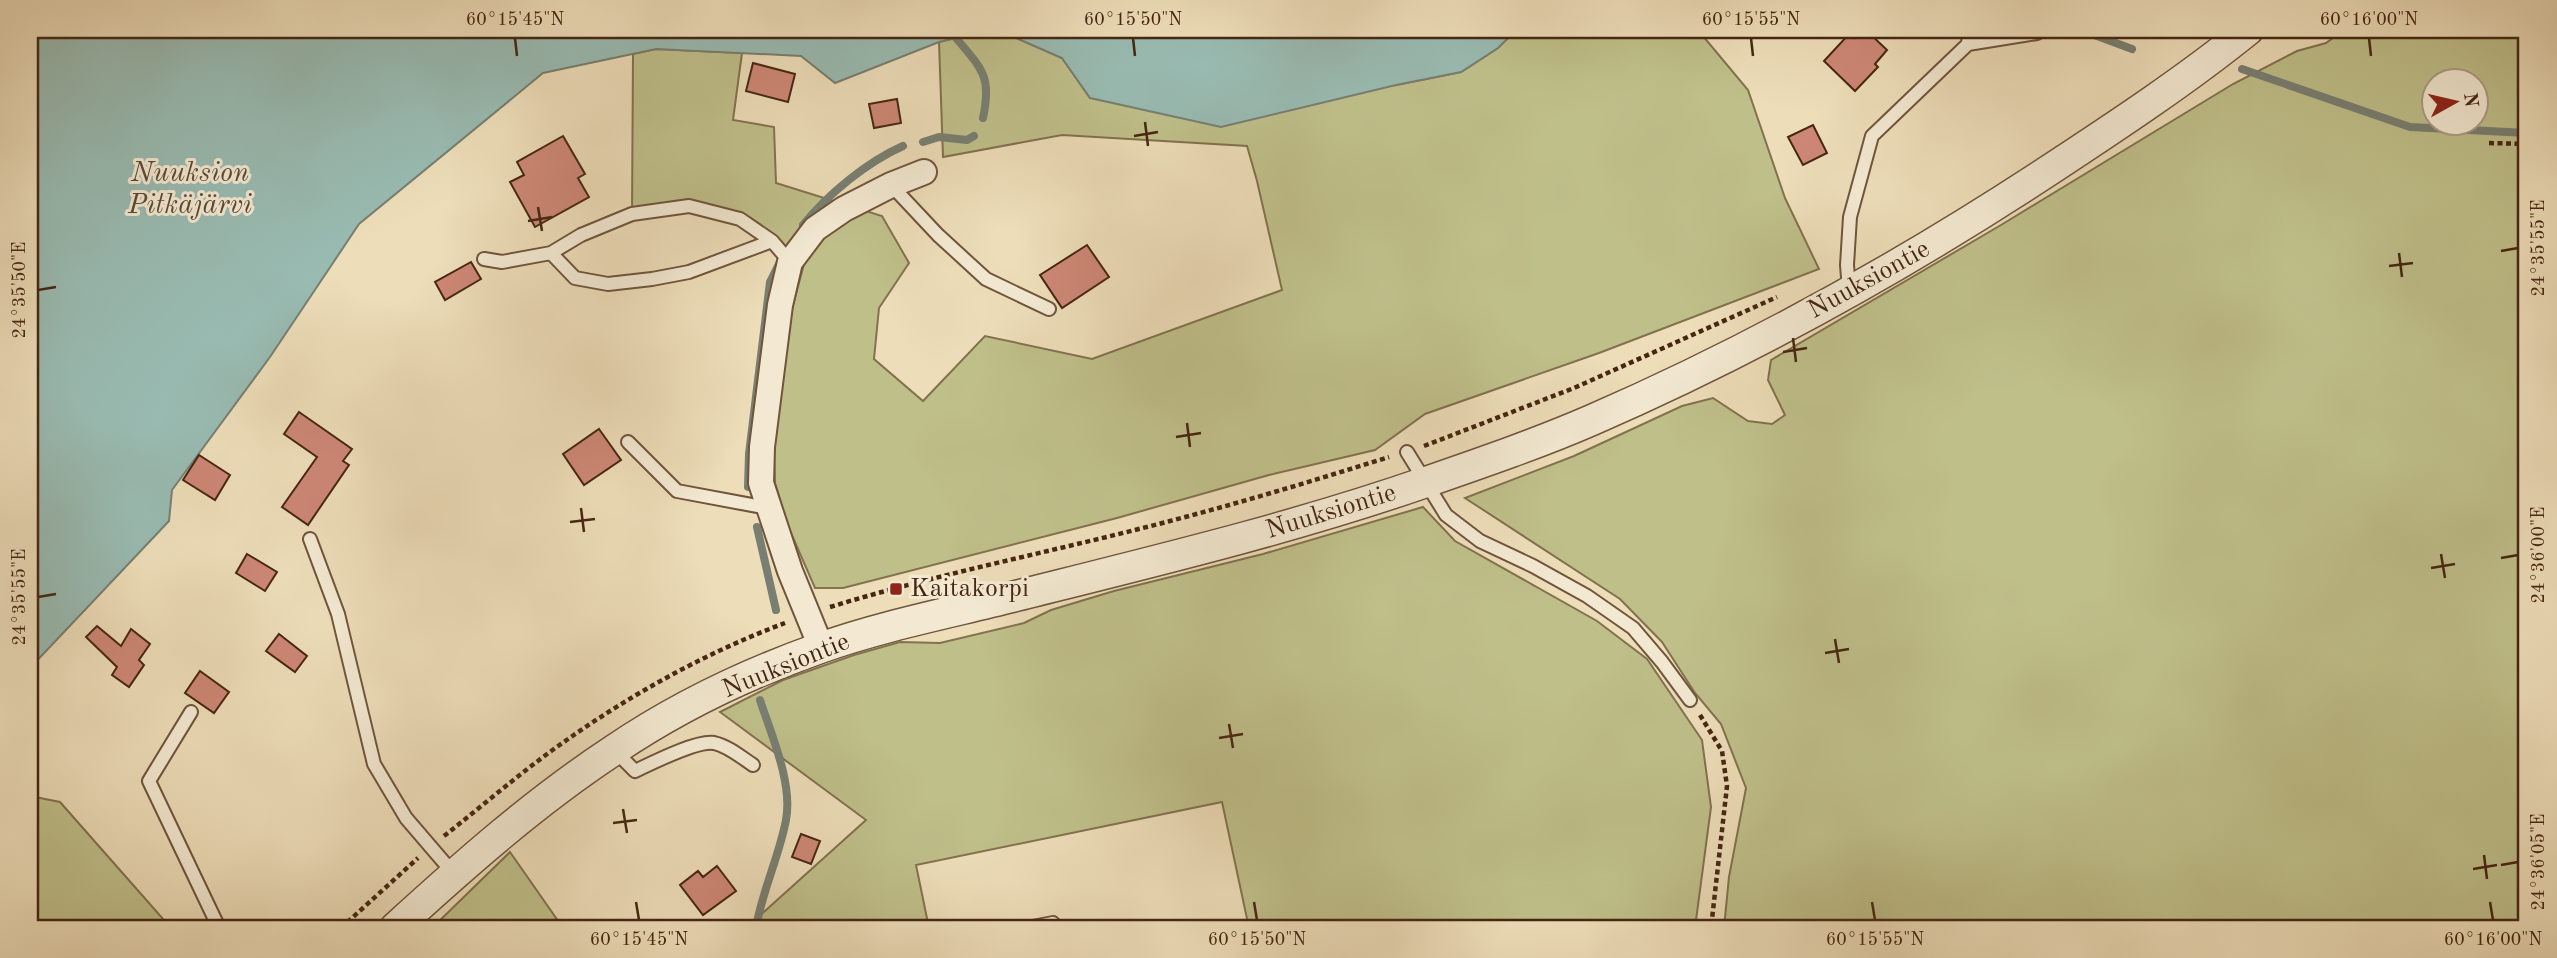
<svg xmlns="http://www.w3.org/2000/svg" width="2557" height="958" font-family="'Old Standard TT',serif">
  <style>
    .green { fill: #bfbf8a; stroke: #82724e; stroke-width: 2; fill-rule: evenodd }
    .water { fill: #99bbb2; stroke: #787f72; stroke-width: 2 }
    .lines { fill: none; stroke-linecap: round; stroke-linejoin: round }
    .stream { stroke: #787f72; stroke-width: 8 }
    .building { fill: #cd8776; stroke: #462612; stroke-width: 2 }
    .service-casing { stroke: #70543c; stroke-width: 16 }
    .minor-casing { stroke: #70543c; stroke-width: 28 }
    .tertiary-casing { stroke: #70543c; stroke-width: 33 }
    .path { stroke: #462612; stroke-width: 4.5; stroke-dasharray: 5 3.5; stroke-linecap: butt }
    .service { stroke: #f3e9d2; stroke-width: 12 }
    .minor { stroke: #f3e9d2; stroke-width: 24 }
    .tertiary { stroke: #f3e9d2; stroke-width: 30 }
    .ticks { fill: none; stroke: #462612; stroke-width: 2.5 }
    .poi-dot { fill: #8f2418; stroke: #f3e9d2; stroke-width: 2.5 }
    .labels { text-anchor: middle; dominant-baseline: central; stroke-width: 6; stroke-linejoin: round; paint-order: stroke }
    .street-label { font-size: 26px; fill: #462612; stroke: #f3e9d2 }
    .poi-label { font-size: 26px; fill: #462612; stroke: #f3e9d2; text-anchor: start }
    .water-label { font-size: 28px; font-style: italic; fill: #5b4b3a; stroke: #f3e9d2 }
    .neatline { fill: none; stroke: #462612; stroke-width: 2.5 }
    .ticks-label { font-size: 18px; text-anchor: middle; fill: #462612 }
  </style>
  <rect width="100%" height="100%" fill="#edddb9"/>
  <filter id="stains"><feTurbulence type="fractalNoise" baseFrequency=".00286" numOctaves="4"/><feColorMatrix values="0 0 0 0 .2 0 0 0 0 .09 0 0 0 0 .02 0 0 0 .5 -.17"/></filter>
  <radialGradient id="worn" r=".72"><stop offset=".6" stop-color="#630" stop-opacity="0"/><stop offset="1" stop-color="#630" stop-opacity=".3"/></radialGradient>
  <path class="green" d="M989 30H998L1062 58 1090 98 1396 85 1461 72 1498 48 1516 30H1698L1748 90 1785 198 1819 269 1599 353 1425 414 1375 450 1269 475 1117 518 843 588H815L787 524 775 483 774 448 792 309 804 264 740 219 689 206 632 214 633 54 656 49 742 53 733 120 774 127 776 183 882 216 909 263 879 308 874 359 923 401 985 336 1092 359 1282 290 1257 181 1247 146 1062 135 943 157 939 42Z
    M2344 30H2527V928H1724L1729 877 1746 788 1721 724 1695 693 1662 642 1620 599 1465 498 1574 456 1682 406 1713 398 1748 421 1772 424 1785 415 1768 380 1771 360 2001 225 2233 84 2297 51 2326 43ZM2434 80H2476V122H2434Z
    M1423 507 1455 541 1597 621 1647 659 1702 740 1711 807 1695 928H1249L1222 802 916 865 929 928H746L866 820 720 712 783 680 854 655 900 642 940 643 1024 623 1051 610 1114 591 1263 554Z
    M30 796 60 802 171 928H30Z
    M510 852 563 928H432Z"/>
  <path class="water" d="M30 30H989L939 42 835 83 801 56 656 49 543 73 359 224 270 357 172 490 169 521 30 668Z
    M998 30H1516L1498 48 1461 72 1396 85 1221 127 1090 98 1062 58Z"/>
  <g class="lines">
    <path class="stream" d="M2081 30 2132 49
      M956 38C982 69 992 76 983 118
      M2242 69 2410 127 2527 133
      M923 142 939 137 967 140 974 136
      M803 225C828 194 867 162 903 146
      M748 487 749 454 770 282 780 262
      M757 527 776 610
      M756 928C762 891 779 857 786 820 793 783 771 734 760 700"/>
  </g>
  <path class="building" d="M1861 30H1866L1887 50 1875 64 1878 67 1855 91 1824 61 1849 34 1854 38Z
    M753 63 795 74 788 102 746 91Z
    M897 99 901 123 874 128 869 104Z
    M1813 125 1827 153 1803 165 1788 137Z
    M563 136 585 174 578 178 589 197 535 227 510 182 524 175 517 162Z
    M1087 245 1109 277 1062 308 1040 275Z
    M471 262 481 279 445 300 435 282Z
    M299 412 352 449 343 461 349 465 308 525 282 507 317 457 284 434Z
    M599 429 621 460 584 485 563 454Z
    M199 455 230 475 215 500 183 480Z
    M247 554 277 572 265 591 236 573Z
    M97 626 121 646 131 629 150 644 139 660 144 665 129 687 112 675 117 667 86 637Z
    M279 634 307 656 295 672 266 651Z
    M200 671 229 692 214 713 185 693Z
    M801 834 820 841 811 864 792 857Z
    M717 866 736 891 703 915 680 885 698 871 703 877Z"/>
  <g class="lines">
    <defs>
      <path id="service" d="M1968 44 2037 33
        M891 185 938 235 986 279 1049 309
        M551 253 575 278 608 284 652 279 689 272 772 241
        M484 259 502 262 551 253 581 235 632 214 689 206 740 219 772 241 790 262
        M1849 290 1847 265 1850 217 1872 136 1968 44 1969 30
        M628 442 677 491 768 508
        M1407 452 1446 515 1480 541 1533 566 1587 596 1633 628 1662 662 1690 700
        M310 539 338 614 374 764 406 818 454 874
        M191 712 149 781 219 928
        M614 750 635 771C652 763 697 740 714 743 728 746 741 757 753 765
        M1027 928 1053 923"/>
      <path id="minor" d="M821 647 790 571 761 483 762 447 780 305 790 262 815 229 844 209 891 185 924 172"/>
      <path id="tertiary" d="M395 928C464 865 535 802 614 750 676 708 749 673 820 648 882 626 948 613 1012 597 1151 562 1290 529 1426 482 1481 463 1539 443 1592 420 1753 350 1905 265 2051 169 2118 125 2186 80 2248 30"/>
    </defs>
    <use href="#service" class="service-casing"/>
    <use href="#minor" class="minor-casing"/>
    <use href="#tertiary" class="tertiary-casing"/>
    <path class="path" d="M2489 143 2527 144
      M1424 446 1574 388 1777 297
      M830 607C941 573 1056 551 1170 521 1243 502 1316 480 1389 457
      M1700 715 1722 751 1727 786 1711 928
      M444 836C486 803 527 767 571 737 637 691 710 651 785 623
      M341 928 418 858"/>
    <use href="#service" class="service"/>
    <use href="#minor" class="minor"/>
    <use href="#tertiary" class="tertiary"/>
  </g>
  <path class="ticks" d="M515 38 517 56M1133 38 1135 56M1751 38 1753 56M2369 38 2371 56M1145 122 1148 146M1134 136 1158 132M538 207 542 231M528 221 552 217M2501 251 2518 248M2399 253 2402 277M2389 266 2413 263M38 290 56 287M1793 338 1796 362M1783 352 1807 348M1187 423 1190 447M1176 437 1201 433M581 508 584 532M570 522 595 519M2441 554 2445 578M2501 558 2518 555M2431 568 2455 564M38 597 56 594M1835 639 1839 663M1825 653 1849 649M1229 724 1233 748M1219 738 1243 734M623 809 627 833M613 823 637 820M2484 855 2487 879M2501 865 2518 862M2473 869 2497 865M636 902 639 920M1254 902 1257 920M1872 902 1875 920M2490 902 2493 920"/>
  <rect class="poi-dot" x="889" y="582" width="14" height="14" rx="3.5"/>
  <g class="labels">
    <g class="street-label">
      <text transform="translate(1869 280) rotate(-29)">Nuuksiontie</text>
      <text transform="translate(1331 512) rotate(-17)">Nuuksiontie</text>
      <text transform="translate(786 666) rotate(-22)">Nuuksiontie</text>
    </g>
    <g class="poi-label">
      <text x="910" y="589">Kaitakorpi</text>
    </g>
    <g class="water-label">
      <text x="190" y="174">Nuuksion<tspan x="190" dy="32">Pitkäjärvi</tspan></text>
    </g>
  </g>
  <rect width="2557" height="958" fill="none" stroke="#edddb9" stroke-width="77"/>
  <g transform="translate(2455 102) rotate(82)"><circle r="33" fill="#f3e9d2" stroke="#ae9b85" stroke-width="2"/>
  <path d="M0-5L12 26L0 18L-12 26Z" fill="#8f2418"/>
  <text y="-10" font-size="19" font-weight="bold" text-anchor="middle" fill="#462612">N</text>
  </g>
  <rect x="38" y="38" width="2480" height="882" class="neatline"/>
  <g class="ticks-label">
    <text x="515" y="25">60°15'45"N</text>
    <text x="1133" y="25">60°15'50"N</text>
    <text x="1751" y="25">60°15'55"N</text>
    <text x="2369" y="25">60°16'00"N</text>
    <text transform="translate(2538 248) rotate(-90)" y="6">24°35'55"E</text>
    <text transform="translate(19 290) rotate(-90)" y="6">24°35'50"E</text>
    <text transform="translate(2538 555) rotate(-90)" y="6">24°36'00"E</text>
    <text transform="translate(19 597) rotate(-90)" y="6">24°35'55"E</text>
    <text transform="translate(2538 862) rotate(-90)" y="6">24°36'05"E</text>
    <text x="639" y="945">60°15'45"N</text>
    <text x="1257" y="945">60°15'50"N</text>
    <text x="1875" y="945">60°15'55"N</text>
    <text x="2493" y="945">60°16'00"N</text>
  </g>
  <rect width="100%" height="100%" filter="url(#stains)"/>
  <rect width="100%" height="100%" fill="url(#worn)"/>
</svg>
